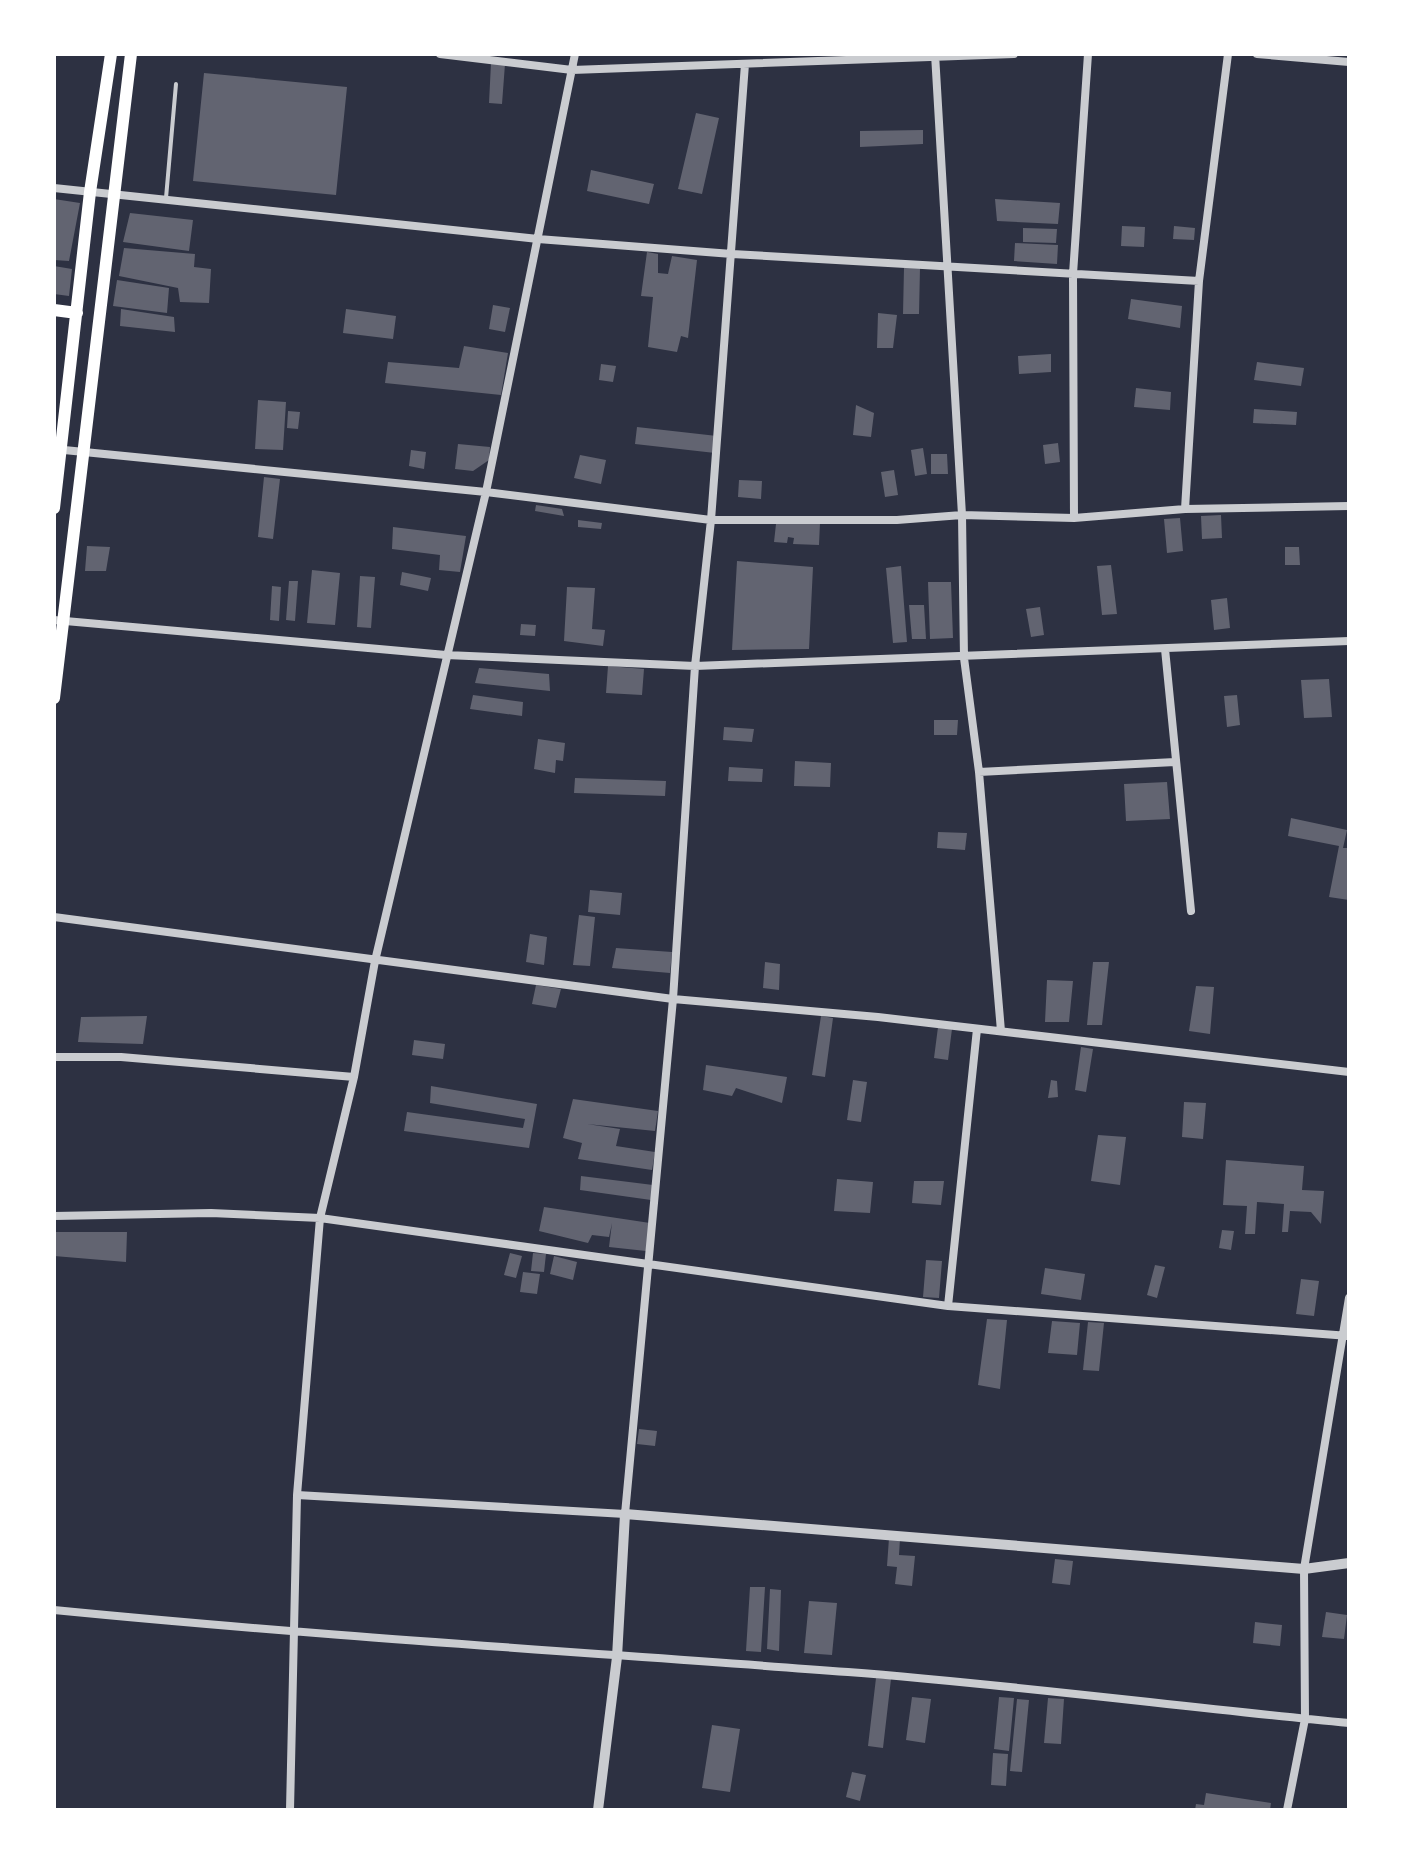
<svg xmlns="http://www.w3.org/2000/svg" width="1403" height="1864" font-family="Cabin,sans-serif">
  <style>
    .building { fill: #626471 }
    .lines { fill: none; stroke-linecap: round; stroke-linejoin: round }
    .service { stroke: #caccd0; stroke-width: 4 }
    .minor { stroke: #caccd0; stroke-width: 8 }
    .tertiary { stroke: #caccd0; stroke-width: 10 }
    .primary { stroke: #fff; stroke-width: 12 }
  </style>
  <rect width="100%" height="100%" fill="#2d3142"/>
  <path class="building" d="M491 63 505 64 502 104 489 103Z
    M204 73 347 87 336 195 193 181Z
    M696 113 719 118 702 194 678 189Z
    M923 130V144L860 147V131Z
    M591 170 654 184 649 204 587 191Z
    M54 199 80 203 69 261 54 260Z
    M995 199 1060 203 1058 224 997 221Z
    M130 213 193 220 189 251 123 242Z
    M1122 226 1145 227 1144 247 1121 246Z
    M1174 226 1195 228 1194 240 1173 239Z
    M1023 228 1057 229 1056 243 1023 242Z
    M1015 243 1058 245 1057 264 1014 261Z
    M124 248 195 254 194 267 211 269 209 303 180 302 178 288 119 276Z
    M647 252 658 254V273L668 274 672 256 697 260 688 338 681 336 677 352 648 347 653 297 641 296Z
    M54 266 72 269 69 296 54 294Z
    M904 268H920L919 314H903Z
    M117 280 169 288 167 313 113 306Z
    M1131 299 1182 306 1180 328 1128 319Z
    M493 305 510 308 505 332 489 329Z
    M121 309 174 317 175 332 120 326Z
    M346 309 396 316 393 339 343 333Z
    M878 313 897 315 893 348H877Z
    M464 346 508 353 501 395 385 383 388 362 459 368Z
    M1051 354V372L1019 374 1018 356Z
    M1257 362 1304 368 1301 386 1254 380Z
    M601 364 616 366 613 382 599 380Z
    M1136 388 1171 392 1170 410 1134 407Z
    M258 400 286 402 283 450 255 449Z
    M856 405 874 413 871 437 853 435Z
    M1254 409 1297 412 1296 425 1253 423Z
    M288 411 300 412 298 429 287 428Z
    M637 427 717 436 715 453 635 444Z
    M1058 443 1060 462 1045 464 1043 445Z
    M458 444 490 447 489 460 473 471 455 469Z
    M923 448 927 474 915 476 911 450Z
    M411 450 426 452 424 469 409 466Z
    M931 454H947L948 474H931Z
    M580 455 606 460 601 484 574 478Z
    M894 470 898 495 885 497 881 472Z
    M264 477 280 479 273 539 258 537Z
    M739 480 762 481 761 499 738 497Z
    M536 505 562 509 564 516 535 511Z
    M1221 515 1222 538 1202 539 1201 516Z
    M1180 518 1183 551 1167 553 1164 519Z
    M578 520 602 523 601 529 578 527Z
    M820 523 819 545 793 544 794 538 788 537 787 543 774 542 776 524Z
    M393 527 466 536 460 572 439 570 440 555 392 549Z
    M87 546 110 547 106 571H85Z
    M1285 547H1299L1300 565H1285Z
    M737 561 813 567 809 649 732 650Z
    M1111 565 1117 614 1102 615 1097 566Z
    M901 566 907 642 893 643 886 568Z
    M312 570 340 573 335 625 307 623Z
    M402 572 431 578 428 591 400 585Z
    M360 576 375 577 371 628 357 627Z
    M289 581H298L295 621 286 620Z
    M928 582H951L953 638 930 639Z
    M272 586 281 587 279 621 270 620Z
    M567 587 595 588 592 629 605 630 603 646 564 641Z
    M1227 598 1230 628 1214 630 1211 600Z
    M909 605H924L926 639H912Z
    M1040 607 1044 635 1031 637 1026 609Z
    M521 624 536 625 535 636 520 635Z
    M608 666 644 669 642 695 606 693Z
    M479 668 549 674 550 691 475 683Z
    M1329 679 1332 717 1304 718 1301 680Z
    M473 695 523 702 522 716 470 709Z
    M1237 695 1240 725 1227 727 1224 696Z
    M934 720H958L957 735H934Z
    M724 727 754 729 752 742 723 740Z
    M538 739 565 743 563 761 556 760 555 773 534 769Z
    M795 761 831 763 830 787 794 786Z
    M729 767 763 769 762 782 728 781Z
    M575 778 666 781 665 796 574 793Z
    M1167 782 1170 819 1126 821 1124 784Z
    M1291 818 1347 830 1343 848H1349V900L1329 897 1339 846 1288 836Z
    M938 832 967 833 965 850 937 848Z
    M590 890 622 893 620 915 588 912Z
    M579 915 595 917 590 966 573 965Z
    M530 934 547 937 544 965 526 962Z
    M616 948 672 952 670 973 612 968Z
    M765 962 780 964 779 990 763 988Z
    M1093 962H1109L1102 1025H1087Z
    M1047 980 1073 981 1069 1022H1045Z
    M536 985 561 989 556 1008 532 1004Z
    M1196 986 1214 987 1210 1034 1189 1031Z
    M147 1016 143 1044 78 1042 81 1017Z
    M821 1016 833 1018 825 1077 812 1075Z
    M938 1027 952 1029 948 1060 934 1058Z
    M414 1040 445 1044 443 1059 412 1055Z
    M1081 1047 1093 1049 1086 1092 1075 1090Z
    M706 1065 787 1077 782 1103 736 1088 732 1096 703 1090Z
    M853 1080 867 1082 861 1122 847 1120Z
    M1051 1080 1057 1081 1058 1097 1048 1098Z
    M431 1086 537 1104 529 1148 404 1131 407 1112 523 1128 525 1119 430 1103Z
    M573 1099 658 1111 655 1131 587 1124 620 1129 616 1146 655 1152 652 1170 578 1159 582 1143 563 1138Z
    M1184 1102 1206 1103 1203 1139 1182 1137Z
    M1098 1135 1126 1137 1120 1185 1091 1181Z
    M1226 1160 1304 1166 1302 1190 1324 1191 1321 1224 1311 1212 1290 1211 1288 1232H1282L1284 1204 1257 1202 1255 1234H1245L1247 1206 1223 1205Z
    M581 1176 653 1185 651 1200 580 1190Z
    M837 1179 873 1182 870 1213 834 1211Z
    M914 1181H944L941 1205 912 1203Z
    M544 1207 650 1223 646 1251 609 1247 612 1223 609 1237 592 1235 588 1243 539 1231Z
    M1222 1230 1234 1231 1231 1250 1219 1248Z
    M54 1232H127L126 1262 54 1256Z
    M510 1253 522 1256 516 1278 504 1275Z
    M533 1253 546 1254 544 1272 531 1271Z
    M554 1256 577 1262 573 1280 550 1274Z
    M926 1260 942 1261 939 1298 923 1297Z
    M1155 1265 1165 1267 1157 1298 1147 1295Z
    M1045 1268 1085 1274 1081 1300 1041 1294Z
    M523 1272 540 1274 537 1294 520 1292Z
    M1301 1279 1319 1281 1314 1316 1296 1314Z
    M987 1319 1007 1320 1000 1389 978 1385Z
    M1052 1321 1080 1323 1077 1355 1048 1353Z
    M1088 1322 1104 1323 1099 1371 1083 1370Z
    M639 1429 657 1431 655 1446 637 1444Z
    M889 1538 900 1539 899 1555 915 1556 912 1586 895 1584 897 1567 887 1566Z
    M1055 1559 1073 1561 1070 1585 1052 1583Z
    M750 1587H765L761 1652 746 1651Z
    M770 1589 781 1590 779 1651 767 1649Z
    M809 1601 837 1603 832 1655 804 1653Z
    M1326 1612 1347 1615 1344 1639 1322 1637Z
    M1255 1622 1282 1625 1280 1646 1253 1643Z
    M876 1678 891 1679 883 1748 868 1746Z
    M912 1697 931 1699 925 1743 906 1740Z
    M999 1697 1014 1698 1009 1751 994 1749Z
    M1048 1698 1064 1699 1061 1744 1044 1743Z
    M1017 1699 1029 1700 1022 1772 1010 1771Z
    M712 1725 740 1729 730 1792 702 1788Z
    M993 1753 1008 1754 1006 1786 991 1785Z
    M852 1772 866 1775 860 1801 846 1797Z
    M1206 1793 1271 1803 1270 1810H1195L1196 1804 1204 1805Z"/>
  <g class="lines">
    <path class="service" d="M166 198 176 84"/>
    <path class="minor" d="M440 54 572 70 1014 54
      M935 54 962 515 964 658 979 772 1001 1031
      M1257 54 1349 62
      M54 188 538 239 732 254 1199 281
      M54 449 486 492 711 520H897L962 515 1074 518 1185 509 1349 506
      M1185 509 1199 281 1228 54
      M1074 518 1073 274 1088 54
      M54 620 446 655 695 666 1349 641
      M1165 649 1191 911
      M979 772 1175 762
      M54 917 673 999 878 1017 1349 1072
      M54 1057H121L354 1077
      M54 1216 211 1213 320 1218 948 1306 1349 1336
      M948 1306 977 1029
      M297 1495 625 1514 673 999 695 666 711 520 745 64
      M54 1610C318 1636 583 1652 848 1672 1016 1685 1182 1707 1349 1723
      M290 1810 297 1495 320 1218 354 1077 375 961 486 492 575 54
      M1287 1810 1305 1719 1304 1569 1349 1298"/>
    <path class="tertiary" d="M598 1810 617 1657 625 1514 1304 1569 1349 1563"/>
    <path class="primary" d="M54 310 77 313
      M54 508 90 192 111 54
      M54 698 131 54"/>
  </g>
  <rect width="1403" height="1864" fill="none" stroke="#ffffff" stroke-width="112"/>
</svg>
